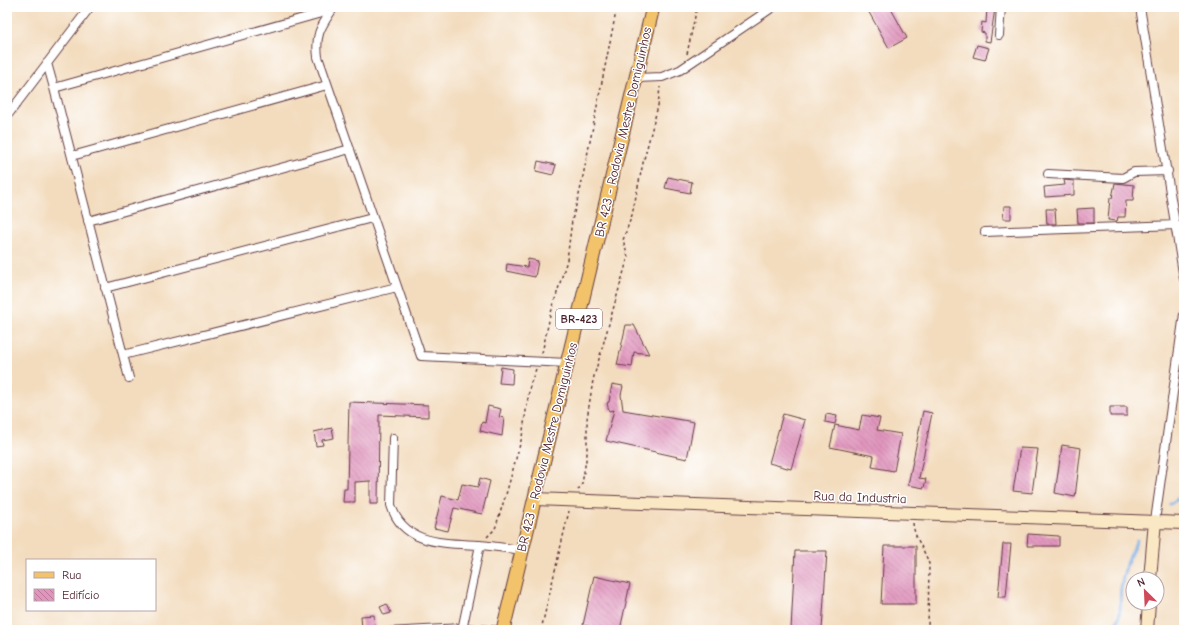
<svg xmlns="http://www.w3.org/2000/svg" width="1191" height="637" font-family="'Comic Neue',sans-serif">
  <style>
    .lines { fill: none; stroke-linecap: round; stroke-linejoin: round }
    .stream { stroke: #74aae2; stroke-width: 3 }
    .building { fill: url(#building-back-hatch) }
    .lane-casing { stroke: #633b41; stroke-width: 6 }
    .street-casing { stroke: #633b41; stroke-width: 10 }
    .secondary-casing { stroke: #633b41; stroke-width: 14 }
    .primary-casing { stroke: #633b41; stroke-width: 15 }
    .path { stroke: #633b41; stroke-width: 1.5; stroke-dasharray: 3 3; stroke-linecap: butt }
    .lane { stroke: #fff; stroke-width: 4 }
    .street { stroke: #fff; stroke-width: 8 }
    .secondary { stroke: #fae7c3; stroke-width: 12 }
    .primary { stroke: #f2c36a; stroke-width: 13 }
    .labels { text-anchor: middle; dominant-baseline: central; stroke-width: 3; stroke-linejoin: round; paint-order: stroke }
    .shield { fill: #fff; stroke: #80626b; stroke-width: 1 }
    .shield-label { font-size: 12px; font-weight: bold; fill: #4a1f2b }
    .street-label { font-size: 13px; fill: #4a1f2b; stroke: #fff }
  </style>
  <defs>
    <pattern id="building-back-hatch" width="6" height="6" patternUnits="userSpaceOnUse"><rect width="6" height="6" fill="#e195bd"/><path d="M-1 5l2 2M0 0l6 6M5-1l2 2" fill="none" stroke="#b8799a"/></pattern>
  </defs>
  <rect width="100%" height="100%" fill="#fff"/>
  <filter id="ink" filterUnits="userSpaceOnUse"><feTurbulence type="fractalNoise" baseFrequency=".025" numOctaves="2"/><feDisplacementMap in="SourceGraphic" scale="8" xChannelSelector="R" yChannelSelector="G"/><feConvolveMatrix kernelMatrix="1 2 1 2 8 2 1 2 1" color-interpolation-filters="sRGB"/></filter>
  <filter id="wash" filterUnits="userSpaceOnUse"><feTurbulence type="fractalNoise" baseFrequency=".012" numOctaves="4" result="noise"/><feDisplacementMap in="SourceGraphic" scale="16" xChannelSelector="R" yChannelSelector="G"/><feGaussianBlur stdDeviation="0.9" result="paint"/><feColorMatrix in="noise" values="0 0 0 0 0 0 0 0 0 0 0 0 0 0 0 0 0 1.4 0 .05"/><feComposite in="paint" operator="in"/></filter>
  <g filter="url(#wash)">
    <rect width="100%" height="100%" fill="#f3dcbe"/>
    <g class="lines">
      <path class="stream" d="M1181 7 1184 12
        M1170 504 1184 495
        M1113 630C1123 615 1119 604 1121 588 1123 572 1130 554 1137 540"/>
    </g>
    <g id="blocks">
      <path class="building" d="M866 7H890L907 38 889 48Z
        M987 8H995L990 42 985 41V33L981 32 982 22 986 23Z
        M977 45 989 48 985 60 973 57Z
        M538 161 556 165 553 175 536 171Z
        M668 177 692 182 690 193 665 188Z
        M1064 180 1074 181V195L1045 197 1044 187 1065 185Z
        M1115 183 1134 185 1133 201H1126L1125 217H1118L1117 221 1108 220 1110 198H1112Z
        M1004 206H1011V219H1003Z
        M1094 208V223H1078L1077 209Z
        M1046 209H1055L1056 224H1047Z
        M528 259 538 261 535 277 506 271 507 264 527 267Z
        M626 325H634L649 354 634 352 632 367 617 365Z
        M501 367 513 369 512 384 499 383Z
        M612 384 623 386 621 395 623 410 694 422 687 459 606 441 614 410 609 411 607 403 609 402Z
        M349 402 428 405V417L379 415 378 504H370V481L355 482V502H343L344 489H347Z
        M488 406 501 409 499 417 504 418 502 436 480 431 482 422 485 423Z
        M1110 407H1127V416H1110Z
        M923 411 932 413 919 478 926 479 924 488 908 485Z
        M783 414 805 420 791 469 769 463Z
        M826 414 837 416 835 424 825 422Z
        M862 415 880 418 877 430 901 434 894 471 872 467 874 456 830 447 835 425 859 430Z
        M332 428 334 438 322 440 323 445 316 446 314 432Z
        M1062 445 1081 448 1075 497 1055 493Z
        M1020 448 1038 449 1032 493 1013 491Z
        M480 478 490 481 482 514 454 508 448 531 434 528 442 496 458 500 462 484 478 487Z
        M1028 534 1059 536V546H1027Z
        M1003 544H1011L1006 597H998Z
        M884 546H916V604H881Z
        M795 551H827L822 630H791Z
        M594 576 630 584 620 630H606L583 625Z
        M387 604 391 613 384 615 380 607Z
        M374 615 375 628 362 629 361 616Z"/>
    </g>
  </g>
  <g filter="url(#ink)">
    <use href="#blocks" fill-opacity="0" stroke="#633b41" stroke-width="1"/>
    <g class="lines">
      <defs>
        <path id="lane" d="M279 628 286 630
          M387 630 463 626 502 629"/>
        <path id="street" d="M334 7C321 27 315 33 318 57L421 356 568 363
          M1140 7 1184 279
          M999 35 1001 7
          M47 63 54 88 332 10
          M636 78 662 77 680 70 773 7
          M54 88 129 378
          M7 116 90 7
          M72 156 327 85
          M1048 174 1123 178 1134 172 1168 171
          M88 221 350 149
          M985 232 1177 225
          M105 288 372 218
          M123 355 397 287
          M393 438 391 505C403 545 444 543 478 545 493 546 507 548 521 550
          M1155 521 1184 314
          M462 630 480 545"/>
        <path id="secondary" d="M535 499 1184 523
          M1150 579 1155 521
          M1147 630 1149 603"/>
        <path id="primary" d="M503 630 653 7"/>
      </defs>
      <use href="#lane" class="lane-casing"/>
      <use href="#street" class="street-casing"/>
      <use href="#secondary" class="secondary-casing"/>
      <use href="#primary" class="primary-casing"/>
      <path class="path" d="M687 54 697 7
        M542 353 550 316 567 260 572 220 580 191 617 7
        M578 490 582 484 587 454V419L593 380 628 257 623 240 632 215 643 163 658 106 660 87
        M913 523C914 538 925 550 929 564L928 630
        M487 537 495 529 507 491 522 437 530 385 536 369
        M541 630 569 511"/>
      <use href="#lane" class="lane"/>
      <use href="#street" class="street"/>
      <use href="#secondary" class="secondary"/>
      <use href="#primary" class="primary"/>
    </g>
  </g>
  <g class="labels">
    <rect class="shield" x="556" y="309" width="46" height="20" rx="3"/>
    <g class="shield-label">
      <text x="579" y="319">BR-423</text>
    </g>
    <g class="street-label">
      <text transform="translate(623 132) rotate(-77)">BR 423 - Rodovia Mestre Domiguinhos</text>
      <text transform="translate(547 447) rotate(-76)">BR 423 - Rodovia Mestre Domiguinhos</text>
      <text transform="translate(860 497) rotate(2)">Rua da Industria</text>
    </g>
  </g>
  <rect width="1191" height="637" fill="none" stroke="#fff" stroke-width="24"/>
  <rect x="26" y="559" width="130" height="52" fill="#ffffff" stroke="#b7a5aa"/>
  <rect x="34" y="572" width="20" height="6" fill="#f2c36a" stroke="#b7a5aa"/>
  <text x="62" y="579" font-size="12" fill="#4a1f2b">Rua</text>
  <rect x="34" y="589" width="20" height="12" fill="url(#building-back-hatch)" stroke="#b7a5aa"/>
  <text x="62" y="599" font-size="12" fill="#4a1f2b">Edifício</text>
  <g transform="translate(1145 591) rotate(336)"><circle r="19" fill="#ffffff" stroke="#b7a5aa"/>
  <path d="M0-3L7 15L0 10L-7 15Z" fill="#d1495b"/>
  <text y="-6" font-size="11" font-weight="bold" text-anchor="middle" fill="#4a1f2b">N</text>
  </g>
</svg>
